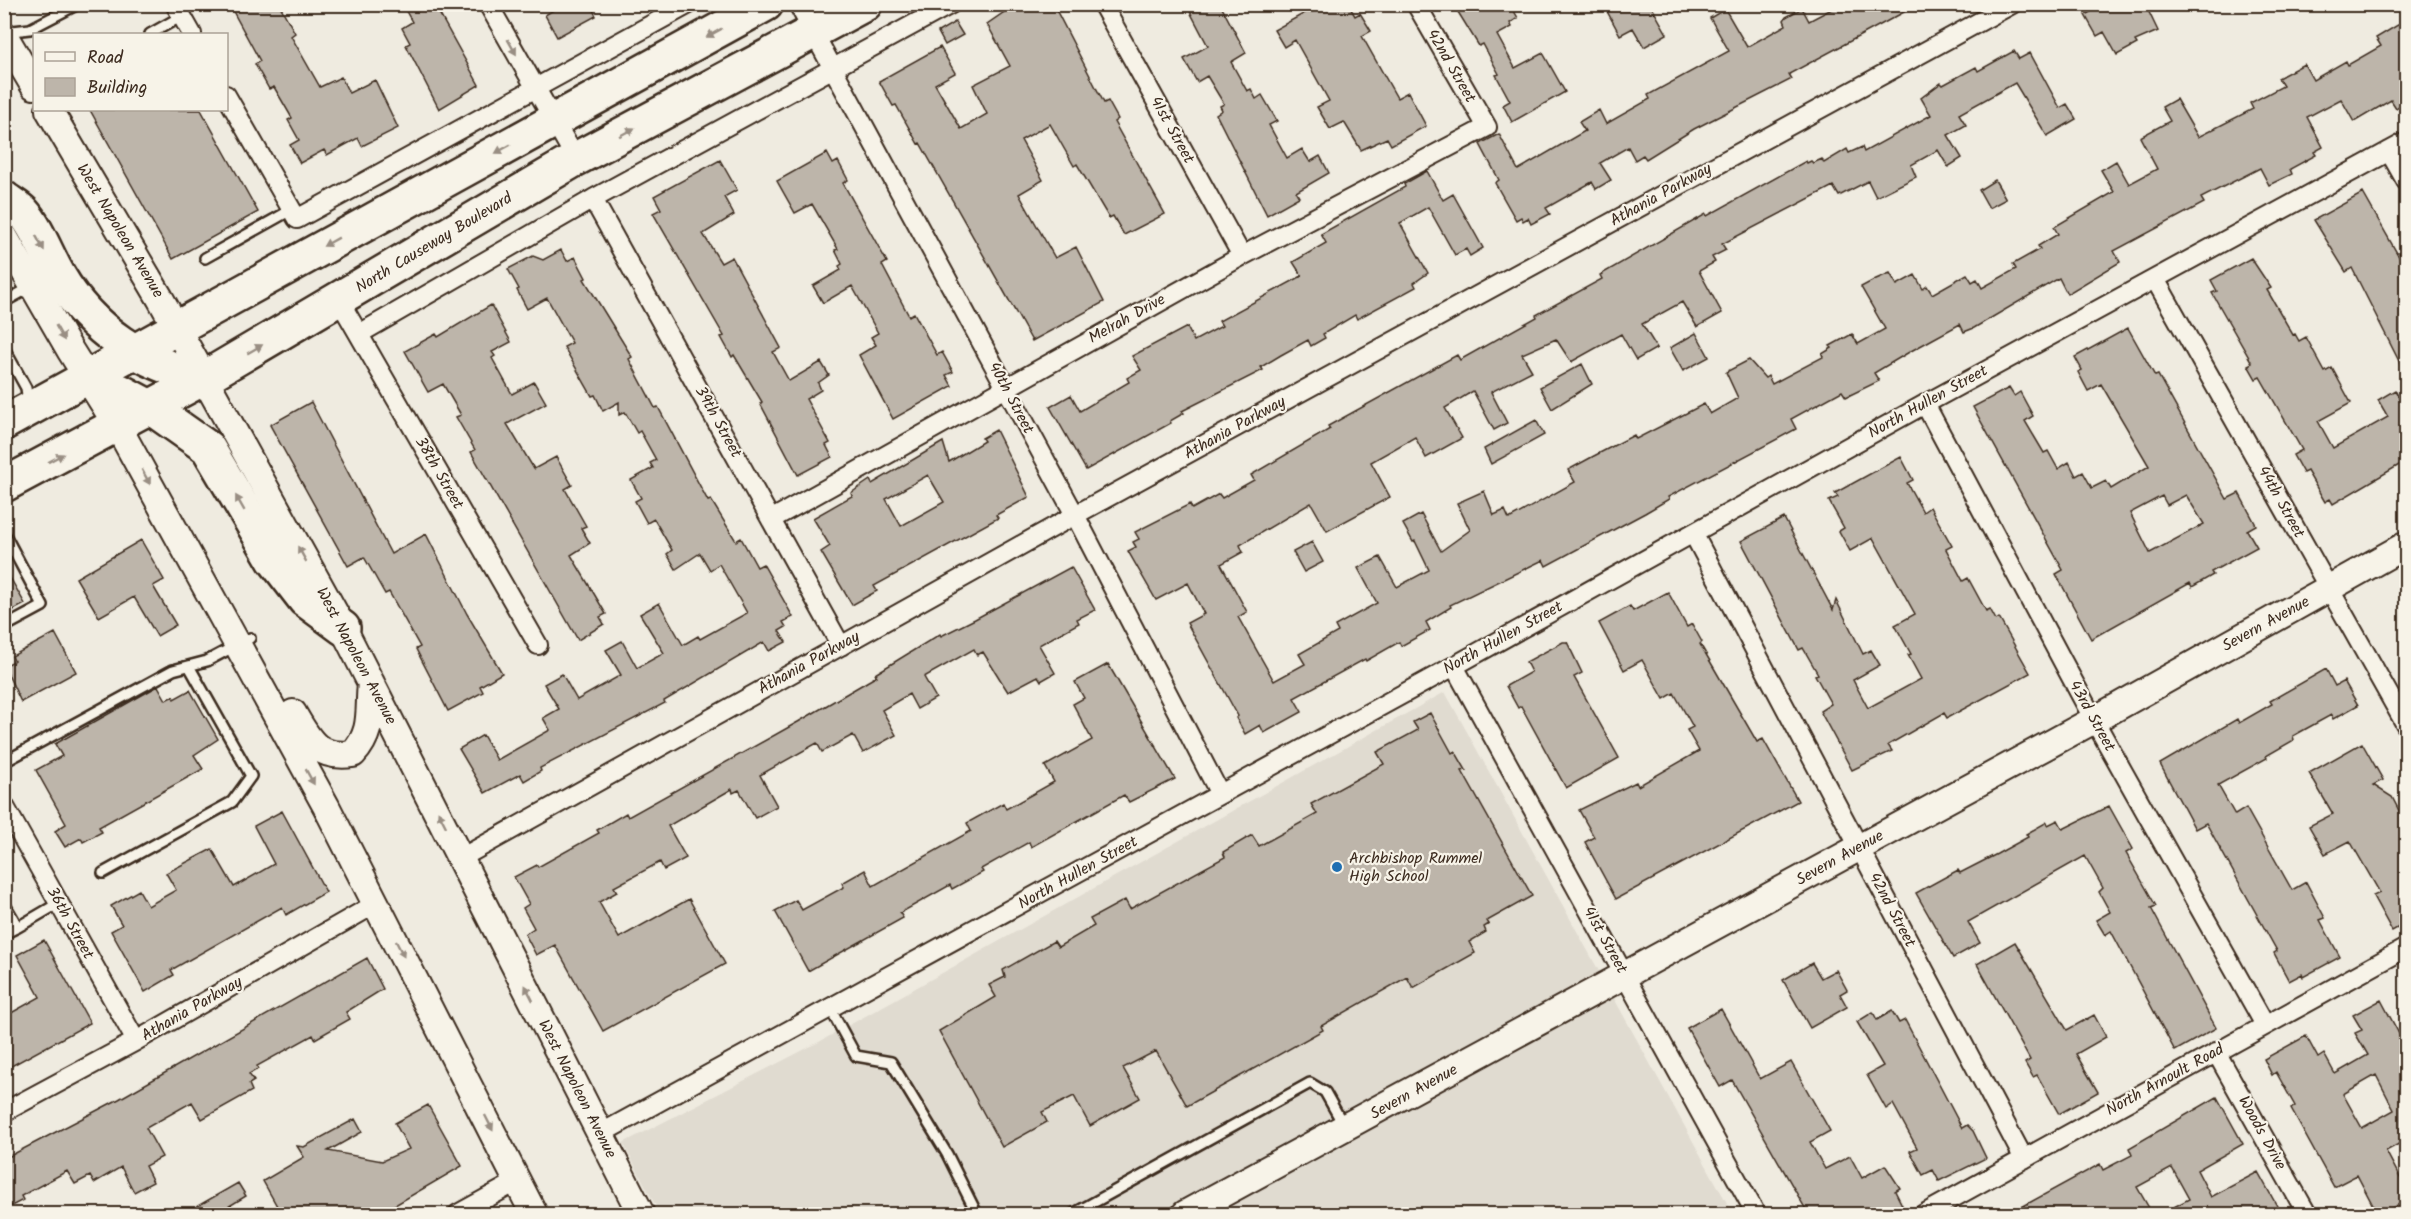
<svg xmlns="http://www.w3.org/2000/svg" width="2411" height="1219" font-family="Kalam,sans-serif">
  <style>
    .built { fill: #e0dbd0 }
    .building { fill: #bdb5aa; stroke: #3b2a1e; stroke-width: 1.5; fill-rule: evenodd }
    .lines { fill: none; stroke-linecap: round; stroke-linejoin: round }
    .lane-casing { stroke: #3b2a1e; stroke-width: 14 }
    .street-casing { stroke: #3b2a1e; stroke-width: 22 }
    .secondary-casing { stroke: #3b2a1e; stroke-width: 30 }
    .highway-casing { stroke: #3b2a1e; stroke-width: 38 }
    .lane { stroke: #f7f3e8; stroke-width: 9 }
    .street { stroke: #f7f3e8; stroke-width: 18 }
    .secondary { stroke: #f7f3e8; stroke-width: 26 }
    .highway { stroke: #f7f3e8; stroke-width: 33 }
    .oneway { fill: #998e83 }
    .poi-dot { fill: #1f6fb2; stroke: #f7f3e8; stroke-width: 2 }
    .labels { text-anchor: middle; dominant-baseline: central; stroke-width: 4.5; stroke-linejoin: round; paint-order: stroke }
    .street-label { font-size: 16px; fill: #3b2a1e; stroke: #f7f3e8 }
    .poi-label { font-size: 16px; fill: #3b2a1e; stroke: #f7f3e8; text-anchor: start }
  </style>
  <rect width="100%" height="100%" fill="#efebe0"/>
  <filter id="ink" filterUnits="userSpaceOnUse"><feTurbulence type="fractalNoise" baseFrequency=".0167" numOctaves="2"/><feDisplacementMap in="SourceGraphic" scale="12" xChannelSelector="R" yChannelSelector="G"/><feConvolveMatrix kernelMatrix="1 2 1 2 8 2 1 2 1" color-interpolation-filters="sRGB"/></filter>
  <g filter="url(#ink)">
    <path class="built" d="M1445 692 1733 1214H660L623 1143 819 1042Z"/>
    <path class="building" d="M229 4H279L295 33 291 36 320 87 341 77 349 93 375 80 398 128 362 146 358 138 327 155 324 150 300 163 290 145 299 140 288 120 292 118 274 87 269 89 255 64 260 61Z
      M402 4H434L479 85 439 109 406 45 410 43 402 28 412 22Z
      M563 4H590L596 16 557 37 545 15Z
      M1016 4H1053L1104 103 1108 101 1118 119 1114 122 1165 214 1124 235 1113 216 1109 218 1077 164 1074 166 1050 124 1021 140 1043 180 1019 194 1055 258 1076 247 1104 302 1032 341 920 143 918 144 896 105 893 106 879 81 940 47 955 73 935 84 961 129 987 114 973 85 1010 66 987 24Z
      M1186 4H1220L1246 53 1231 62 1247 91 1251 89 1256 99 1262 95 1277 121 1269 125 1287 158 1302 149 1310 162 1320 156 1329 173 1296 192 1299 197 1267 215 1216 114 1222 110 1220 106 1224 104 1207 76 1197 82 1184 59 1208 46Z
      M1300 4H1348L1355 16 1360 13 1371 31 1362 36 1397 98 1408 92 1426 126 1391 145 1387 138 1361 150 1344 122 1330 129 1317 107 1329 101 1295 40 1284 47 1274 30 1305 13Z
      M1471 4H1510L1518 18 1510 23 1512 27 1497 35 1515 68 1543 53 1565 92 1512 122 1503 105 1510 101 1496 75 1499 74 1483 44 1479 46 1458 12Z
      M1603 4H1650L1667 34 1644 47 1633 28 1620 35Z
      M1841 4H1919L1789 74 1792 79 1694 129 1646 159 1643 155 1635 160 1628 147 1600 163 1611 180 1596 189 1592 182 1546 208 1550 214 1531 224 1528 218 1523 221 1521 217 1516 220 1495 183 1499 180 1480 144 1499 134 1518 170 1585 131 1579 122 1599 110 1606 124 1650 99 1648 95 1729 51 1710 18 1725 9 1747 47 1786 25 1784 20 1786 17 1802 8 1809 21Z
      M2104 4H2145L2158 31 2135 41 2137 44 2117 55 2104 32 2097 36 2085 15Z
      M2406 20V101L2396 108 2391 100 2354 122 2341 99 2307 117 2323 147 2314 152 2316 155 2290 169 2292 174 2269 185 2260 168 2201 198 2204 203 2114 251 2120 262 2067 294 2059 278 1974 328 1964 332 1960 324 1911 351 1874 373 1879 381 1846 397 1842 391 1791 419 1796 429 1668 497 1669 499 1645 513 1546 566 1543 560 1450 605 1451 607 1426 622 1430 630 1401 646 1399 642 1366 661 1365 659 1294 698 1302 712 1264 733 1260 725 1245 734 1236 718 1238 716 1187 623 1204 614 1188 583 1156 600 1128 551 1136 547 1133 542 1139 539 1135 532 1190 504 1192 509 1219 494 1222 498 1254 480 1251 475 1330 429 1328 426 1457 355 1460 360 1537 317 1536 315 1602 279 1600 275 1706 214 1707 216 1806 161 1807 163 1811 161 1813 163 1822 159 1824 163 1847 149 1849 153 1862 147 1864 152 1931 115 1921 98 1941 83 1943 85 1976 67 1978 71 2014 51 2019 59 2030 53 2060 108 2067 104 2076 119 2047 136 2015 83 1959 114 1966 125 1948 135 1962 158 1948 167 1938 150 1911 165 1916 177 1876 197 1868 181 1839 196 1833 186 1722 244 1726 250 1712 257 1715 262 1699 271 1722 313 1697 327 1682 302 1642 324 1657 348 1636 360 1621 334 1571 362 1556 339 1522 354 1532 371 1491 392 1507 423 1494 430 1473 391 1445 408 1462 438 1426 458 1415 437 1371 462 1390 497 1327 531 1311 503 1240 545 1243 552 1221 564 1247 612 1238 617 1274 681 1305 664 1299 654 1338 632 1335 626 1377 603 1358 568 1380 557 1397 587 1429 570 1415 541 1413 542 1403 524 1421 514 1441 551 1470 530 1457 503 1484 491 1494 515 1505 510 1509 519 1575 482 1568 470 1592 457 1634 435 1636 439 1704 404 1710 414 1738 398 1726 372 1749 360 1765 378 1768 376 1772 384 1823 357 1822 354 1832 348 1830 346 1852 334 1858 344 1885 329 1861 287 1876 279 1890 273 1897 285 1915 275 1923 289 1927 286 1932 294 1967 274 1972 282 1977 279 1982 288 2016 269 2013 264 2040 249 2038 246 2058 234 2054 227 2114 192 2101 170 2116 161 2129 184 2157 169 2140 137 2170 121 2162 107 2176 99 2198 137 2253 109 2250 103 2283 86 2278 78 2304 64 2313 80 2346 61 2348 65 2381 46 2376 38Z
      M955 22 963 35 945 45 938 32Z
      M90 110H201L258 212 173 259Z
      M827 153 833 164 838 161 848 180 843 183 887 262 882 265 909 316 914 313 937 355 942 352 953 372 946 375 952 386 893 419 859 355 876 345 871 337 878 333 852 286 823 303 813 286 841 270 839 266 842 264 835 250 838 249 812 204 795 213 777 181Z
      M720 160 737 190 724 197 734 215 703 234 721 263 732 257 781 348 773 352 789 381 821 362 829 375 818 383 821 390 806 399 830 443 826 445 832 457 798 475 760 403 762 402 734 355 732 357 721 337 724 336 653 213 661 209 654 196Z
      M1427 171 1443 200 1453 194 1483 248 1470 256 1466 249 1455 255 1428 207 1400 223 1428 273 1414 283 1416 287 1357 319 1355 315 1323 334 1325 338 1311 346 1308 340 1281 355 1261 367 1263 370 1182 411 1184 413 1170 421 1171 423 1086 470 1050 407 1071 395 1080 411 1129 382 1127 378 1141 370 1132 356 1187 327 1194 341 1222 326 1219 321 1302 276 1293 262 1326 243 1321 234 1405 187 1404 184Z
      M1995 180 2006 199 1989 208 1979 190Z
      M2363 193 2406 269V375L2352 268 2346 272 2314 220Z
      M561 250 567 261 575 257 586 278 584 279 632 357 629 359 655 408 658 407 708 501 711 500 736 541 741 538 757 567 763 564 793 617 783 622 786 627 779 631 786 642 769 651 764 642 664 701 665 703 540 768 541 771 524 781 520 774 485 793 459 749 483 735 497 760 550 730 543 718 559 709 544 684 562 674 577 700 621 675 606 650 622 641 637 668 664 653 640 614 659 603 683 645 698 636 700 639 747 613 719 564 710 570 700 553 676 569 667 554 672 550 654 519 647 523 635 501 641 498 631 480 653 468 650 463 656 460 640 431 637 433 625 412 619 415V402L603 411 595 395 592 396 564 347 572 343 547 298 527 309 517 290 519 289 508 269 533 256 543 260Z
      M2251 258 2271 288 2267 290 2293 335 2295 334 2299 341 2306 337 2325 372 2332 368 2351 403 2318 421 2333 448 2388 417 2378 400 2395 390 2406 411V461L2333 504 2330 499 2325 502 2307 471 2303 473 2293 455 2302 450 2260 377 2256 379 2248 365 2252 363 2212 293 2217 291 2211 280Z
      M491 305 511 342 492 352 495 356 492 358 512 394 534 382 546 403 507 424 534 469 556 457 572 485 565 489 586 526 581 528 590 543 571 555 606 614 600 617 604 624 578 640 471 452 475 450 456 417 461 415 443 384 428 392 405 351 436 334 438 337Z
      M2128 328 2155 376 2158 375 2227 499 2239 493 2256 525 2247 530 2257 547 2211 572 2213 575 2192 587 2190 583 2091 639 2056 574 2063 570 1973 407 2009 388 2014 396 2020 392 2033 416 2025 421 2044 453 2048 451 2058 469 2069 462 2076 476 2083 472 2092 488 2106 481 2111 489 2149 466 2101 384 2088 391 2078 372 2082 370 2075 357ZM2186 495 2204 524 2150 553 2130 513 2162 496 2167 505Z
      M1696 333 1709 357 1683 371 1670 348Z
      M1582 364 1592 384 1552 409 1540 387Z
      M311 402 391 554 426 534 467 614 502 673 480 686 483 692 448 711 416 649 420 647 389 592 385 594 364 557 348 566 270 425Z
      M1536 420 1544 435 1491 464 1484 449Z
      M996 430 1029 497 996 515 998 518 874 586 877 591 852 605 821 552 830 546 813 518 852 496 851 493 870 480 872 484 943 442 949 462 984 441 982 438ZM928 475 944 502 901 526 886 499Z
      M1901 457 1913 480 1907 483 1923 512 1930 507 1952 546 1946 549 1963 581 1968 578 1986 611 1990 609 1996 620 1999 618 2030 673 1947 718 1944 713 1888 745 1892 751 1852 770 1820 711 1831 704 1815 675 1818 674 1803 648 1799 650 1741 541 1784 518 1833 610 1836 600 1863 654 1871 650 1880 665 1853 680 1868 708 1921 679 1908 655 1911 654 1895 625 1915 614 1873 538 1850 551 1839 531 1844 528 1829 501 1838 497 1835 493Z
      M141 540 164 580 153 586 176 625 157 636 134 597 99 617 76 578Z
      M1312 542 1323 562 1304 572 1293 552Z
      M4 567 25 604 4 615Z
      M1071 567 1095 610 1077 619 1079 623 1039 645 1055 673 1041 681 1038 676 1008 692 983 652 977 655 974 649 924 677 936 698 917 709 909 694 882 710 896 735 863 753 853 735 822 752 817 743 760 775 777 806 755 818 739 790 733 793 732 789 668 826 686 858 664 870 660 862 614 887 617 892 599 902 619 938 689 899 725 964 603 1031 555 945 536 955 525 934 534 928 523 908 529 904 514 877 537 865 538 867 599 833 597 830 626 813 628 817 798 722 877 676 875 674 940 634 941 636 975 619Z
      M1668 592 1687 627 1692 624 1702 642 1700 644 1757 742 1763 739 1798 801 1616 899 1585 842 1594 837 1579 810 1636 782 1638 786 1699 751 1687 730 1693 727 1674 693 1664 699 1642 660 1624 670 1599 623 1630 606 1633 611Z
      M55 633 76 672 21 702 4 666 14 661 12 656Z
      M1563 642H1567L1582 673 1574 677 1619 758 1566 788 1521 706 1518 708 1506 686 1531 672 1526 662Z
      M1108 664 1175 779 1129 802 1124 795 1031 847 1029 842 981 869 983 872 952 889 950 885 900 913 903 918 808 971 775 911 796 900 802 910 844 887 842 883 865 870 873 886 971 831 967 823 1003 803 1006 809 1054 782 1045 766 1092 740 1073 704 1084 698 1075 682Z
      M2326 669 2335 686 2344 681 2358 705 2333 719 2331 715 2293 736 2294 740 2266 756 2267 758 2218 785 2235 815 2246 808 2292 890 2306 882 2325 918 2320 920 2340 957 2303 977 2302 974 2289 981 2274 953 2277 951 2206 823 2195 829 2160 764 2237 719 2239 723 2272 704 2270 701Z
      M158 686 166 700 173 696 174 699 190 690 218 739 194 755 203 769 99 827 102 832 83 842 81 838 65 847 55 831 66 824 36 770 62 756 55 744Z
      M1430 713 1452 753 1455 751 1466 770 1462 771 1532 896 1487 921 1489 924 1484 927 1486 932 1469 942 1475 953 1413 988 1407 977 1321 1026 1323 1030 1187 1106 1156 1051 1123 1068 1140 1098 1090 1126 1074 1096 1042 1112 1047 1122 1002 1147 939 1031 996 997 989 985 1005 977 1003 970 1054 941 1058 947 1094 926 1090 919 1125 900 1130 909 1225 857 1223 852 1252 835 1259 846 1317 814 1311 804 1384 764 1377 752 1418 730 1413 722Z
      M2362 743 2383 780 2373 785 2392 797 2406 824V923L2392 931 2373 896 2380 893 2350 841 2325 854 2309 826 2333 814 2309 773Z
      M2109 806 2133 849 2126 853 2156 906 2151 908 2216 1028 2175 1051 2111 931 2105 935 2096 920 2110 912 2099 892 2103 888 2085 856 1968 922 1980 943 1953 958 1916 893 1958 870 1960 873 1997 854 2028 837 2026 834 2047 822 2048 825 2058 820 2063 829Z
      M282 811 326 892 286 915 282 907 171 970 174 975 145 992 111 931 122 925 111 906 139 890 148 906 176 890 166 873 212 849 234 887 274 864 254 826Z
      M44 940 90 1023 4 1070V1017L40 997 17 955Z
      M2015 942 2067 1030 2094 1015 2106 1037 2076 1054 2098 1092 2059 1114 2037 1075 2033 1077 2025 1063 2030 1060 1977 964Z
      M367 958 383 989 346 1012 350 1019 315 1039 313 1035 257 1066 258 1069 249 1074 254 1081 249 1084 252 1091 202 1119 192 1102 146 1128 162 1157 145 1166 153 1182 134 1192 121 1167 94 1183 90 1176 75 1184 67 1171 21 1196 23 1200 4 1210V1159L119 1099Z
      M1812 963 1821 978 1836 970 1847 990 1840 994 1847 1007 1810 1028 1783 980Z
      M2381 1000 2406 1047V1140L2386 1151 2406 1189V1201L2378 1215 2357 1175 2334 1187 2291 1109 2295 1106 2276 1072 2272 1075 2264 1059 2306 1036 2318 1058 2324 1054 2335 1074 2368 1055 2355 1033 2362 1030 2353 1015ZM2376 1075 2394 1110 2362 1128 2343 1094Z
      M1721 1009 1760 1079 1791 1062 1830 1131 1810 1142 1825 1169 1850 1156 1862 1178 1885 1165 1900 1188 1895 1191 1902 1205 1886 1215H1809L1732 1080 1720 1087 1687 1028Z
      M1892 1011 1899 1023 1905 1020 1962 1128 1967 1125 1973 1131 1986 1158 1939 1181 1933 1170 1923 1175 1910 1151 1917 1148 1893 1104 1886 1109 1867 1075 1883 1066 1857 1022 1873 1012 1877 1020Z
      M2217 1097 2243 1144 2197 1170 2211 1197 2258 1172 2282 1215H2159L2189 1199 2172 1168 2137 1187 2149 1208 2137 1215H2007L2100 1164 2103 1170 2132 1155 2129 1148Z
      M428 1105 462 1166 378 1215H282L263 1181 304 1157 297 1146 304 1147 355 1119 362 1132 328 1151 382 1161 409 1149 395 1123Z
      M238 1183 246 1196 226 1208 230 1215H182Z"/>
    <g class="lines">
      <defs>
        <path id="lane" d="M4 32 30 29 78 4
          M150 34 182 16
          M205 258 291 210
          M4 302 31 287
          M4 348 26 388 28 402
          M4 533 43 606 4 627
          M4 762 173 670 207 661 250 638
          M103 873 232 802 251 776 189 666
          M4 903 18 927 59 903
          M4 934 18 927
          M830 1008 856 1056 891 1062 947 1154 977 1214
          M1073 1214 1310 1083 1325 1092 1344 1126"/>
        <path id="street" d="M175 4 192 34
          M488 4 576 159
          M798 4 1075 515 1220 794
          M1102 4 1242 256
          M226 95 297 219 689 4
          M2389 151 2406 181
          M593 199 841 646
          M2155 279 2406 725
          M339 300 538 645
          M359 334 593 199 951 4
          M1925 404 2094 720 2265 1025
          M772 519 1242 256 1487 127 1416 4
          M1693 533 2024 1159
          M1454 666 1756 1214
          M4 805 136 1041
          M461 858 1075 515 2012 4
          M2216 1052 2307 1214
          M4 1112 136 1041 377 903
          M600 1134 1454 666 1925 404 2406 142
          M458 1214 518 1181
          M1924 1214 2406 948"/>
        <path id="secondary" d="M4 35 34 86
          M49 110 160 298 343 628 641 1214
          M4 236 70 350 117 425 326 806 534 1214
          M293 713C309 741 318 759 353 754 374 731 368 712 371 683
          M1185 1214 2094 720 2406 545"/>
        <path id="highway" d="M4 198C10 203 18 207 23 212 37 227 48 258 59 276 91 331 143 364 204 378
          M88 379 122 392 150 407 208 448 274 560 305 600 343 628
          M4 423 766 4
          M4 485 204 378 576 159 865 4"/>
      </defs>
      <use href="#lane" class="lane-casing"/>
      <use href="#street" class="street-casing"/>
      <use href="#secondary" class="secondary-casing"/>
      <use href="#highway" class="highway-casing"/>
      <use href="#lane" class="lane"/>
      <use href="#street" class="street"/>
      <use href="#secondary" class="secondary"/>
      <use href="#highway" class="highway"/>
    </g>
    <defs><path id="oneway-solid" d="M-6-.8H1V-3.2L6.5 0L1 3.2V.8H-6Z" transform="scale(1.5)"/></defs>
    <g class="oneway">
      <use href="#oneway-solid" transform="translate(714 33) rotate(151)"/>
      <use href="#oneway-solid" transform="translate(512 47) rotate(60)"/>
      <use href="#oneway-solid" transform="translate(627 132) rotate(-28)"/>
      <use href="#oneway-solid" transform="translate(503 149) rotate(151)"/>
      <use href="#oneway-solid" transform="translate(331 242) rotate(151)"/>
      <use href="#oneway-solid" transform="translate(40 243) rotate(61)"/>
      <use href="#oneway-solid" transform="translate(60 333) rotate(60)"/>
      <use href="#oneway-solid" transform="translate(255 349) rotate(-30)"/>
      <use href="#oneway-solid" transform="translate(56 458) rotate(-28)"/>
      <use href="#oneway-solid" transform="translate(146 477) rotate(61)"/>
      <use href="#oneway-solid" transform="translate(240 503) rotate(-120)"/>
      <use href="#oneway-solid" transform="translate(302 554) rotate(-119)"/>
      <use href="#oneway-solid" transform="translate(310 777) rotate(61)"/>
      <use href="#oneway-solid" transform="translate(442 819) rotate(-117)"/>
      <use href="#oneway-solid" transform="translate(400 949) rotate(63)"/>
      <use href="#oneway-solid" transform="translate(529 993) rotate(-117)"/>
      <use href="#oneway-solid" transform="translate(489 1123) rotate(63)"/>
    </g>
  </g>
  <circle class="poi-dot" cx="1337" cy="867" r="6"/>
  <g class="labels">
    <g class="street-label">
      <text transform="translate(1451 66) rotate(60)">42nd Street</text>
      <text transform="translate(1172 130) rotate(61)">41st Street</text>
      <text transform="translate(1661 195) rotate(-29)">Athania Parkway</text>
      <text transform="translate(120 231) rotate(59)">West Napoleon Avenue</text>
      <text transform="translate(434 243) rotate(-31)">North Causeway Boulevard</text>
      <text transform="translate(1127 319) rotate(-29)">Melrah Drive</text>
      <text transform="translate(1011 398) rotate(62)">40th Street</text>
      <text transform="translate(1928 402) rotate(-29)">North Hullen Street</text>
      <text transform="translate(718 422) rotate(61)">39th Street</text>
      <text transform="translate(1235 428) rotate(-29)">Athania Parkway</text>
      <text transform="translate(439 473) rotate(60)">38th Street</text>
      <text transform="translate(2281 502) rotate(61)">44th Street</text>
      <text transform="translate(2266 624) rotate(-29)">Severn Avenue</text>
      <text transform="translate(1503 638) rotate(-29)">North Hullen Street</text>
      <text transform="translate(356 656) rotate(62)">West Napoleon Avenue</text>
      <text transform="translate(809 663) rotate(-29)">Athania Parkway</text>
      <text transform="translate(2092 716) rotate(61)">43rd Street</text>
      <text transform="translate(1840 858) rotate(-29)">Severn Avenue</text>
      <text transform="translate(1078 873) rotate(-29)">North Hullen Street</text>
      <text transform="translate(1892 910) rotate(62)">42nd Street</text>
      <text transform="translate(70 923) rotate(61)">36th Street</text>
      <text transform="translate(1605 940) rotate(61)">41st Street</text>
      <text transform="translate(192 1009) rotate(-30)">Athania Parkway</text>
      <text transform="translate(2165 1080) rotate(-29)">North Arnoult Road</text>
      <text transform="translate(577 1089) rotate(63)">West Napoleon Avenue</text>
      <text transform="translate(1414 1092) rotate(-29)">Severn Avenue</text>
      <text transform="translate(2262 1133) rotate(61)">Woods Drive</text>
    </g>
    <g class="poi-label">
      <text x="1349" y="858">Archbishop Rummel<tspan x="1349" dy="18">High School</tspan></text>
    </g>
  </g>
  <rect width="2411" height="1219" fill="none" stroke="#f7f3e8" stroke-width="24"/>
  <rect x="12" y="12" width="2387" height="1195" fill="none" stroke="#3b2a1e" stroke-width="2" filter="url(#ink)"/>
  <rect x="33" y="33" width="195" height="78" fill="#f7f3e8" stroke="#aca397" stroke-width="1.5"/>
  <rect x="45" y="52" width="30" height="9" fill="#f7f3e8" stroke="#aca397" stroke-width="1.5"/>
  <text x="87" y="63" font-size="18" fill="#3b2a1e">Road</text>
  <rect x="45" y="78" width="30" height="18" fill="#bdb5aa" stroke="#aca397" stroke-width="1.5"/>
  <text x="87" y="93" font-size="18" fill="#3b2a1e">Building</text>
</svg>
